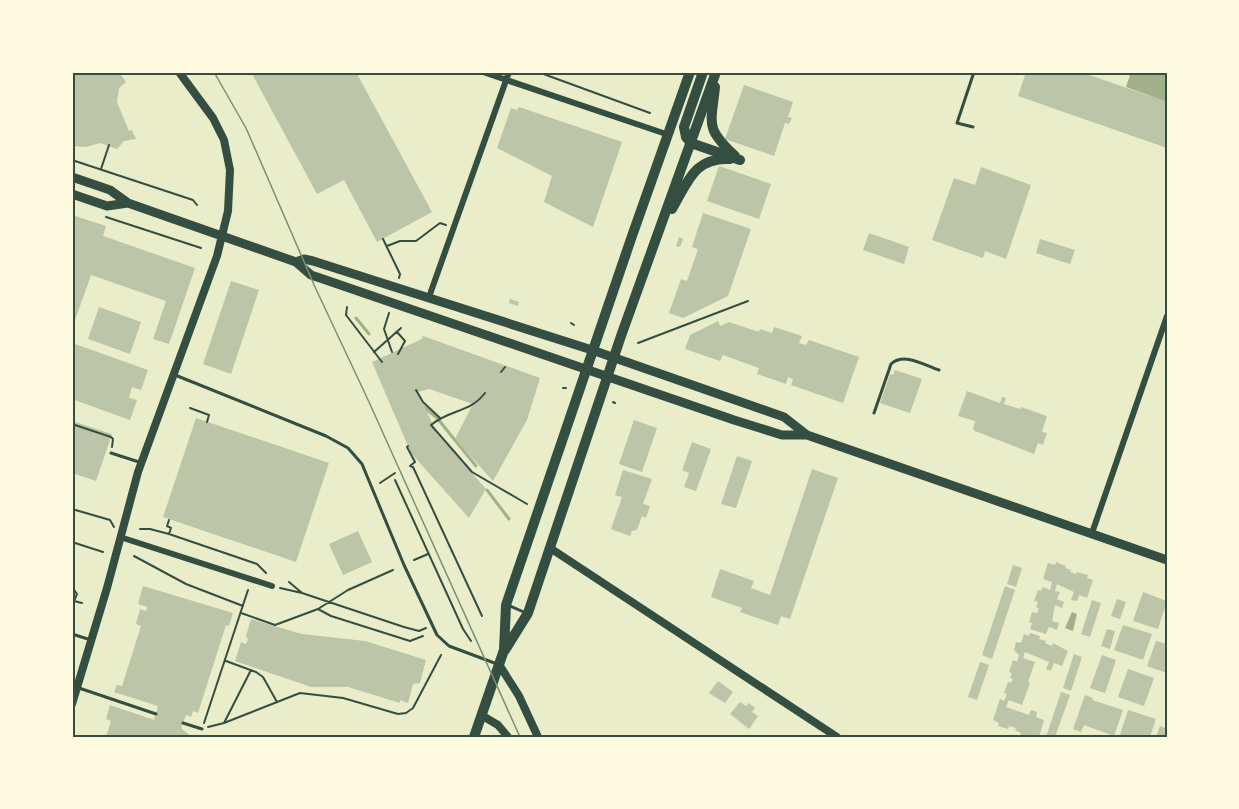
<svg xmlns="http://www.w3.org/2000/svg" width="1239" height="809" font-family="Lato,sans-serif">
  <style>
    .water { fill: #a3b18a }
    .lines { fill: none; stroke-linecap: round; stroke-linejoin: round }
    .stream { stroke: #a3b18a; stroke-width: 3 }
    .building { fill: #bcc5a7 }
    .path { stroke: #344e41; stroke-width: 2 }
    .service { stroke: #344e41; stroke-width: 3 }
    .minor { stroke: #344e41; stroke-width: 6 }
    .tertiary { stroke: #344e41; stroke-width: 8 }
    .secondary { stroke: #344e41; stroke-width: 9 }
    .primary { stroke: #344e41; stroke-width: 10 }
    .tram { stroke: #7c8e77; stroke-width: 1.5 }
    .neatline { fill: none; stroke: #344e41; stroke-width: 2 }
  </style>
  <rect width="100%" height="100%" fill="#e9edc9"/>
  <path class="water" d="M1131 72H1167V102L1126 87Z
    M1072 612 1077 614 1073 631 1065 628Z"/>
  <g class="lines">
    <path class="stream" d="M356 318 369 334
      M424 407 437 418 476 466
      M487 490 509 519"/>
  </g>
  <path class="building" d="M72 72H119L126 82 119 88 117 102 129 131 132 130 136 139 124 141 117 149 100 143 86 147 72 146Z
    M251 72H356L432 212 377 242 344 180 317 194Z
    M1026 72H1081L1167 102V148L1018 96Z
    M744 85 793 102 788 117 792 118 789 124 785 123 774 156 725 139Z
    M519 107 622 142 593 227 544 202 552 176 497 148 511 108 517 110Z
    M719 166 771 184 759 219 707 201Z
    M981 167 1031 185 1006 259 985 251 983 258 932 240 954 178 975 185Z
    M703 213 751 229 728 296 683 318 669 313 681 279 687 281 698 249 692 247Z
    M72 215 106 226 103 236 195 268 169 344 153 339 166 301 91 275 74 323 72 322Z
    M869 233 909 247 904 264 863 250Z
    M679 237 683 239 680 247 676 246Z
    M1040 239 1075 250 1070 264 1036 253Z
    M231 281 259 290 231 374 203 364Z
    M510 299 519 302 518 306 509 303Z
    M99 307 141 322 130 354 88 339Z
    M718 321 720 326 729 322 759 332 760 329 772 333 774 327 802 336 799 343 806 345 809 340 859 357 843 403 791 385 793 379 788 377 786 384 757 374 759 368 723 355 720 361 685 349 690 335Z
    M423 336 540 378 527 420 493 481 455 439 473 404 429 389 418 392 437 434 486 489 469 518 411 453 372 362 422 339Z
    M72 343 148 370 141 390 132 387 129 398 137 400 130 420 72 399Z
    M895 370 922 379 910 413 880 403 890 374 893 375Z
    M967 391 1000 403 1002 397 1006 398 1004 404 1020 409 1021 407 1047 416 1042 432 1047 433 1043 445 1038 443 1034 454 975 431 973 429 975 421 958 416Z
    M196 418 329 463 296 562 163 517Z
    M634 420 657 428 642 472 619 464Z
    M72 421 112 434 96 481 72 473Z
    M692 442 711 449 696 491 684 487 689 473 682 470Z
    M737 456 752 461 736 508 721 504Z
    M812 469 838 478 790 619 781 616 778 625 740 612 742 608 711 597 720 569 754 581 751 588 770 595Z
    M623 470 652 479 643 504 650 506 646 518 642 516 637 530 632 531 630 536 611 529 622 497 615 495Z
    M358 531 372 562 343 575 329 544Z
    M1056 562 1066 566 1065 568 1071 570 1070 572 1076 574 1077 572 1088 575 1087 578 1093 580 1087 598 1079 595 1077 601 1071 600 1074 592 1057 584 1055 591 1060 592 1057 599 1064 602 1062 608 1055 605 1052 621 1059 623 1057 630 1049 627 1046 634 1030 629 1032 623 1029 622 1032 612 1037 613 1039 608 1036 607 1038 602 1034 601 1038 590 1041 591 1043 587 1050 590 1052 582 1043 579 1048 563 1055 565Z
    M1013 565 1022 568 1016 587 1007 584Z
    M143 586 233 613 229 626 226 625 198 713 193 711 191 717 186 715 181 728 192 737H106L111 721 106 719 110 705 154 720 158 706 114 692 117 685 122 686 141 626 136 624 140 609 146 611 147 607 138 604Z
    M1005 586 1015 590 992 659 982 655Z
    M1143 592 1167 601 1158 629 1133 621Z
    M1117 599 1126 602 1120 619 1111 616Z
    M1092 600 1101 603 1090 637 1081 634Z
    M251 619 302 634 365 641 426 660 420 683 413 684 408 703 400 700V703L348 687H311L235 661 241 642 246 644 248 639 246 636Z
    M1123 625 1152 634 1143 660 1114 650Z
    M1107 629 1115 631 1110 649 1101 646Z
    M1030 633 1040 636 1039 639 1046 641 1045 643 1052 646 1053 643 1068 651 1062 666 1054 663 1051 671 1046 669 1049 662 1025 652 1023 658 1035 662 1028 682 1030 683 1022 705 1009 700 1006 707 1029 715 1031 710 1037 712 1036 717 1044 720 1039 737 1020 736 1021 733 1015 730 1016 728 1009 726 1008 729 998 726 999 723 993 720 1000 699 1004 701 1007 694 1004 693 1008 682 1011 683 1013 679 1010 678 1012 673 1009 672 1013 660 1017 662 1019 655 1014 650 1016 642 1021 643 1024 634 1029 636Z
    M1156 641 1167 644V673L1147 666Z
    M1074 654 1082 657 1071 691 1063 688Z
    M1102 655 1116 660 1105 693 1090 688Z
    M980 662 989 665 977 700 968 697Z
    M1128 669 1154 678 1144 706 1118 697Z
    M718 681 733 692 725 703 709 693Z
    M1061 692 1070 695 1055 737H1046Z
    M1085 695 1093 698 1092 700 1123 710 1114 736 1084 725 1081 732 1073 729Z
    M740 702 746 706 749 703 755 708 752 712 758 716 749 729 730 714Z
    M1128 710 1156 719 1150 737H1125L1120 735Z
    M1160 726 1167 729V737H1156Z"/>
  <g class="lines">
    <path class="path" d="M538 72 650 113
      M72 160 193 200 197 205
      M101 169 109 145
      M106 217 201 248
      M383 239 400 274 399 278
      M387 246 400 241H416L440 223 446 225
      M347 307 346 315 382 362
      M389 313 384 329 392 352
      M571 323 574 325
      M397 332 405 341 398 354
      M638 343 748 301
      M374 352 401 328
      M501 372 505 367
      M563 388H566
      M416 390 423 402 440 418
      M485 393C470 413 450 409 431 425L472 472 527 504
      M613 402 615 403
      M190 408 209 415 207 422
      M72 424 111 437 113 439 112 447
      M408 446 407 447 415 462 410 466 413 467 482 616
      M395 480 463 629 471 641
      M380 483 395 473
      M72 509 110 520 114 527
      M140 529H150L169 534 257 564 266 573
      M169 534 171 528 167 526 169 520
      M72 542 103 552
      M134 556 186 584 243 606
      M414 560 428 554
      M289 582 302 593
      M72 587 77 594 74 601 82 603
      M280 588 302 593 404 627 419 631 426 628
      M318 609 331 616 410 641 423 636
      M241 613 275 625 318 609 348 590 393 570
      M226 661 256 672 263 677 277 702
      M204 723 248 590
      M224 723 251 670
      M208 727 224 723 300 693 343 698 398 714 406 713 413 708 441 655"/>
    <path class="service" d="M973 127 957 123 974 72
      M175 375 326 436 348 448 362 464 404 565 437 635 449 646 497 664
      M874 413 891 364C904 352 924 365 939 370
      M111 453 139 462
      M508 605 526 613
      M72 634 91 640
      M79 688 156 714
      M183 723 202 729"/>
    <path class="minor" d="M483 72 669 135
      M429 297 509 72
      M1092 533 1167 316
      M120 537 272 586"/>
    <path class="tertiary" d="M550 548 837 737
      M500 666 519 696 538 737
      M72 704 107 588 138 472 217 256 228 211 230 170 224 140 213 118 179 72
      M481 715 498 725 508 737"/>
    <path class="secondary" d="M72 177 110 190 128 203 296 262 311 275 320 278 734 420 782 435H807L1167 560
      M72 194 107 206 128 203
      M296 262 304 259 313 261 592 350 784 417 807 435"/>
    <path class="primary" d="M703 72 684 127 686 137 691 143 740 160
      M715 87C711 125 705 128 735 156
      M672 209C688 182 694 157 730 159
      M505 650 528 613 621 336 716 72
      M474 737 504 650 506 605 632 236 690 72"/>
    <path class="tram" d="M214 72 246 128 315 287 369 402 520 737"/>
  </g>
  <rect width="1239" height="809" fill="none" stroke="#fefae0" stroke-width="147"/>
  <rect x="74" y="74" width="1092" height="662" class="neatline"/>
</svg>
